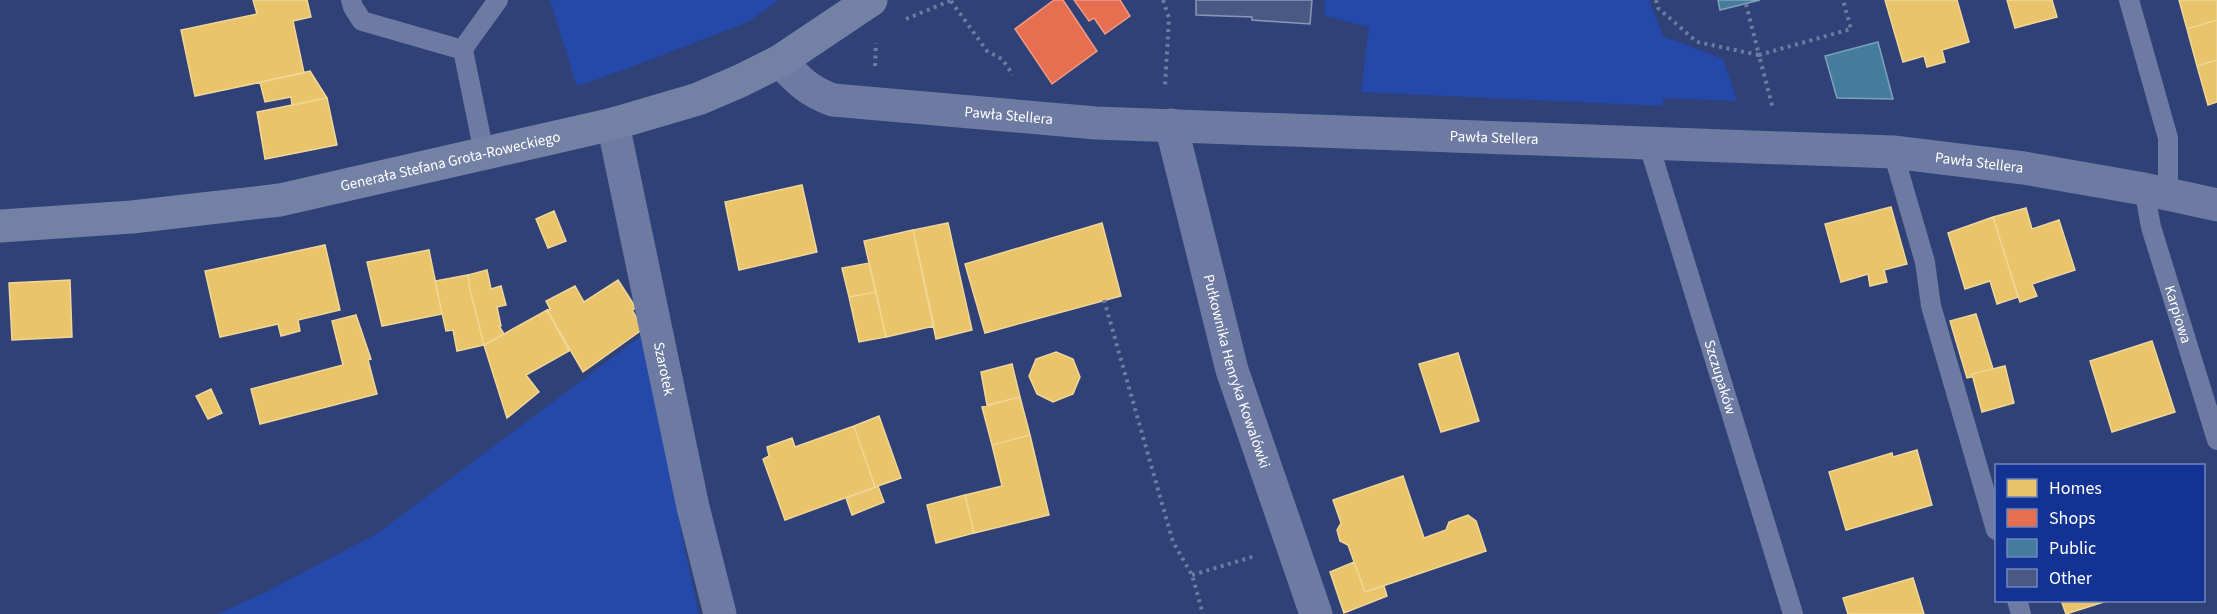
<svg xmlns="http://www.w3.org/2000/svg" width="2217" height="614" font-family="'Source Sans 3',sans-serif">
  <style>
    .green { fill: #2549aa }
    .homes { fill: #e9c46a; stroke: #f0d697; stroke-width: 1.5 }
    .shops { fill: #e76f51; stroke: #ee9a85; stroke-width: 1.5 }
    .public { fill: #457b9d; stroke: #7da3ba; stroke-width: 1.5 }
    .building { fill: #4a5984; stroke: #8c97b7; stroke-width: 1.5 }
    .lines { fill: none; stroke-linecap: round; stroke-linejoin: round }
    .path { stroke: #6d7aa1; stroke-width: 4; stroke-dasharray: 3 4.5; stroke-linecap: butt }
    .lane { stroke: #6d7aa1; stroke-width: 20 }
    .street { stroke: #6d7aa1; stroke-width: 33 }
    .secondary { stroke: #7381a5; stroke-width: 33 }
    .labels { text-anchor: middle; dominant-baseline: central; stroke-width: 6; stroke-linejoin: round; paint-order: stroke }
    .street-label { font-size: 15px; fill: #fff; stroke: #123393 }
  </style>
  <rect width="100%" height="100%" fill="#2f4176"/>
  <path class="green" d="M550 0H779L748 22 626 69 577 86Z
    M1325 0H1649L1663 36 1723 59 1737 101 1663 98V106L1361 92 1369 27 1325 16Z
    M645 333 684 546 699 614H217L266 592 378 533Z"/>
  <path class="homes" d="M253 0H307L311 17 293 21 304 73 195 96 181 30 257 14Z
    M1885 0H1957L1969 42 1942 50 1945 62 1927 67 1924 56 1903 62Z
    M2007 0H2052L2057 17 2015 28Z
    M2179 0H2217V20L2187 29Z
    M2217 20V60L2197 66 2187 29Z
    M2217 60V102L2208 105 2197 66Z
    M310 71 327 98 292 105 291 97 265 102 260 82Z
    M327 98 337 145 265 159 257 112Z
    M802 185 817 252 739 270 725 202Z
    M1891 207 1907 264 1884 270 1887 282 1870 286 1868 274 1841 282 1825 224Z
    M2026 208 2032 229 2059 220 2075 270 2032 284 2037 296 2020 302 1993 217Z
    M554 211 566 241 548 248 536 219Z
    M1993 217 2018 297 1997 304 1990 281 1965 289 1948 233Z
    M948 223 972 330 936 339 913 230Z
    M1102 223 1121 296 985 333 965 264Z
    M913 230 934 326 886 337 864 241Z
    M325 245 340 310 298 320 300 331 281 336 278 324 220 337 205 271Z
    M429 250 442 314 382 326 367 262Z
    M869 263 876 292 849 297 842 268Z
    M487 270 491 289 501 286 506 305 497 307 501 326H499L504 334 484 345 470 290 468 275Z
    M468 275 470 290 484 345 457 351 453 330 446 331 435 281Z
    M70 280 72 337 12 340 9 283Z
    M618 280 636 308 632 310 643 329 583 372 547 310 550 309 546 301 575 286 584 302Z
    M876 292 886 337 859 342 849 297Z
    M547 310 569 351 526 375 539 392 507 418 484 345Z
    M1976 314 1993 369 1972 374V377L1967 378 1950 321Z
    M356 315 371 359 368 360 377 394 260 424 251 389 343 365 332 321Z
    M2152 341 2175 412 2112 432 2090 361Z
    M1056 352 1073 359 1080 377 1073 394 1053 402 1037 394 1029 376 1036 359Z
    M1458 353 1479 421 1441 432 1419 364Z
    M1012 364 1020 397 987 405 981 372Z
    M2005 366 2014 403 1982 412 1972 374Z
    M211 389 222 413 208 419 196 396Z
    M1020 397 1030 435 992 445 982 407Z
    M879 416 901 478 875 487 854 426Z
    M854 426 875 487 785 520 763 459 769 456 767 447 792 438 795 447Z
    M1030 435 1049 515 974 533 965 495 1002 486 992 445Z
    M1917 450 1932 505 1846 530 1829 472 1892 453 1893 457Z
    M1403 476 1424 538 1446 530 1449 522 1468 515 1476 521 1486 551 1365 592 1348 545 1340 541 1337 530 1341 523 1333 500Z
    M878 486 884 502 852 515 846 498Z
    M965 495 974 533 936 543 927 505Z
    M1354 562 1365 592 1384 586 1387 596 1344 613 1330 572Z
    M1913 578 1924 614H1848L1843 598Z
    M2061 600H2110L2066 614Z"/>
  <path class="shops" d="M1054 0H1063L1097 51 1052 84 1015 29Z
    M1074 0H1120L1130 16 1105 34 1094 18 1089 21Z"/>
  <path class="public" d="M1718 0H1760L1720 10Z
    M1878 42 1893 99 1837 98 1825 56Z"/>
  <path class="building" d="M1196 0H1312L1310 24 1252 20V17L1196 15Z"/>
  <g class="lines">
    <path class="path" d="M1163 0 1169 18 1165 86
      M1656 0 1658 8 1697 42 1759 55 1773 109
      M951 1 987 51 1002 59 1013 75
      M1746 4 1759 55 1851 29 1843 0
      M906 19 952 0
      M875 66 876 43
      M1104 300 1173 542 1192 575 1203 614
      M1192 575 1255 556"/>
    <g class="lane">
      <path d="M351 0 353 7 362 21 463 50"/>
      <path d="M2129 0 2168 138V195"/>
      <path id="s1" d="M1648 142 1793 614"/>
      <path d="M1893 152 1925 262 1931 306 1996 530"/>
      <path d="M484 153 463 50 467 43 498 0"/>
      <path id="s2" d="M2144 189 2151 227 2217 440"/>
      <path d="M2017 600 2021 614"/>
    </g>
    <g class="street">
      <path id="s3" d="M780 61C798 80 808 91 833 100L1096 123 1893 152 2024 168 2144 189 2217 205"/>
      <path id="s4" d="M613 124 693 507 720 614"/>
      <path id="s5" d="M1171 125 1232 370 1316 614"/>
    </g>
    <path class="secondary" id="s6" d="M0 226 132 217 280 200 613 124 698 99 740 81 780 61 871 0"/>
  </g>
  <g class="labels">
    <g class="street-label">
      <text stroke="none"><textPath href="#s3" startOffset="243">Pawła Stellera</textPath></text>
      <text stroke="none"><textPath href="#s3" startOffset="729">Pawła Stellera</textPath></text>
      <text stroke="none"><textPath href="#s6" startOffset="456">Generała Stefana Grota-Roweckiego</textPath></text>
      <text stroke="none"><textPath href="#s3" startOffset="1215">Pawła Stellera</textPath></text>
      <text stroke="none"><textPath href="#s2" startOffset="130">Karpiowa</textPath></text>
      <text stroke="none"><textPath href="#s4" startOffset="250">Szarotek</textPath></text>
      <text stroke="none"><textPath href="#s5" startOffset="255">Pułkownika Henryka Kowalówki</textPath></text>
      <text stroke="none"><textPath href="#s1" startOffset="246">Szczupaków</textPath></text>
    </g>
  </g>
  <rect x="1995" y="464" width="210" height="138" fill="#123393" stroke="#7185be" stroke-width="1.5"/>
  <rect x="2007" y="479" width="30" height="18" fill="#e9c46a" stroke="#7185be" stroke-width="1.5"/>
  <text x="2049" y="494" font-size="18" fill="#ffffff">Homes</text>
  <rect x="2007" y="509" width="30" height="18" fill="#e76f51" stroke="#7185be" stroke-width="1.5"/>
  <text x="2049" y="524" font-size="18" fill="#ffffff">Shops</text>
  <rect x="2007" y="539" width="30" height="18" fill="#457b9d" stroke="#7185be" stroke-width="1.5"/>
  <text x="2049" y="554" font-size="18" fill="#ffffff">Public</text>
  <rect x="2007" y="569" width="30" height="18" fill="#4a5984" stroke="#7185be" stroke-width="1.5"/>
  <text x="2049" y="584" font-size="18" fill="#ffffff">Other</text>
</svg>
